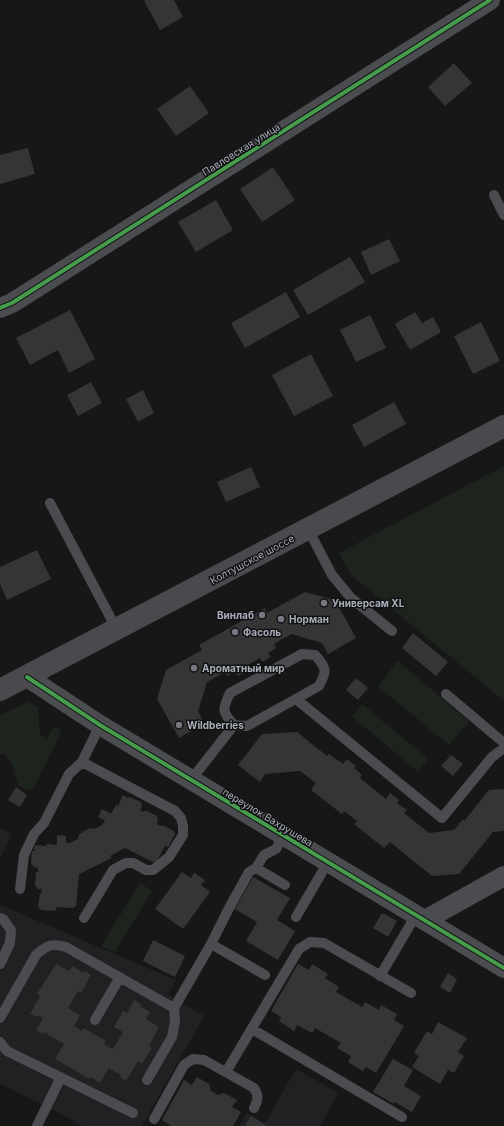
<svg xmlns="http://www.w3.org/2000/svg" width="504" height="1126" font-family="Inter,sans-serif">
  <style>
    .built { fill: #212123 }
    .green { fill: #1d241e }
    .building { fill: #353536 }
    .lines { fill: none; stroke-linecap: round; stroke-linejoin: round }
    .service { stroke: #4b4c50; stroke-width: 10 }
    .minor { stroke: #4b4c50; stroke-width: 20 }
    .secondary { stroke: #4a4a4e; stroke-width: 22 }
    .cycleway-casing { stroke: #111113; stroke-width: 6 }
    .cycleway { stroke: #469c4c; stroke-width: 4 }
    .poi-dot { fill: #757880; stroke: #111113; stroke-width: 1.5 }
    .labels { text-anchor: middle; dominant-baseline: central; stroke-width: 3; stroke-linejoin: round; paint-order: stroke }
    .street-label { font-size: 10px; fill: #a8adb8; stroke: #111113 }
    .poi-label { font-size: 10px; font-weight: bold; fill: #a8adb8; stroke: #111113; text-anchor: start }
  </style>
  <rect width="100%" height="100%" fill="#171717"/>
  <path class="built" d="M0 828 12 834 0 858Z
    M0 905 176 980 168 994 204 1016 142 1126H82L56 1111 0 1084Z
    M296 1069 338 1093 320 1126H239L247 1113 265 1123Z"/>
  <path class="green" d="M504 466V701L350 574 339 553Z
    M398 661 469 721 449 745 378 686Z
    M28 702 38 708 40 734 47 738 54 727 61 730 59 737 33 789C12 791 17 773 10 760 8 757 5 755 3 753L0 755V715Z
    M362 704 428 759 418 772 352 716Z
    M140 883 152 891 115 952 101 946Z"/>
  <path class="building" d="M146 0H174L183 17 160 30 144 1Z
    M454 63 472 83 445 106 428 87Z
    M190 86 209 113 176 136 157 109Z
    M28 148 35 174 0 184V155Z
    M273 167 295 200 262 222 240 189Z
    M216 200 233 230 196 252 178 222Z
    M389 239 400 261 371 275 361 252Z
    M350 257 365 282 308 315 293 290Z
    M286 292 300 317 245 348 231 323Z
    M70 310 95 359 69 373 58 350 30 365 16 338Z
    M415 312 422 323 433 317 441 332 410 350 395 324Z
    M370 315 386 348 356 362 340 330Z
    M481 322 500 361 473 374 454 336Z
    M311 354 333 396 294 416 272 375Z
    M91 382 102 403 78 416 67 395Z
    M143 390 154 413 138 422 126 399Z
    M394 402 406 424 364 447 352 425Z
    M251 467 260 487 226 502 217 482Z
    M37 550 51 579 7 600 0 584V567Z
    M305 592 335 600 356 638 328 654 322 643 292 634 282 639 274 644 276 648 268 653 271 657 262 662 260 658 244 667 246 672 238 676 235 672 227 676 225 672 207 682 198 711 204 723 179 738 157 699 166 670 202 650 199 645 265 608 267 613Z
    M413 633 448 662 436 676 402 648Z
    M356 678 368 688 358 700 346 690Z
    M297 732 327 756 329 754 343 764 347 759 356 766 354 768 362 775 360 778 386 799 390 793 399 800 397 803 407 810 404 813 429 833 454 830 463 819 464 821 489 790 504 789V831L493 832 459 874 432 876 390 842 384 848 354 824 357 821 344 811 342 814 311 790 316 783 300 771 265 774 260 782 238 765 262 734Z
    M451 755 463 764 453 776 441 766Z
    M16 787 27 795 20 807 8 800Z
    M123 795 128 798 129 797 141 802 142 806 140 810 144 812 145 810 157 816 158 820 157 824 161 826 162 825 174 831 175 834 168 847 165 846 157 861 153 862 125 848 110 856 112 858 79 874 76 906 73 908 56 907V911L41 910 38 906 40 894H41L42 889H38L35 885 36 872H38V868L34 867 31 863 32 851H34L35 845 46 846 47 844 57 845V835L66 836V843H70L78 839 79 834 90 828 94 829 102 825 105 820 98 817 102 809 111 814 116 805 118 806Z
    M182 872 191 878 194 873 205 880 201 885 210 892 183 929 155 909Z
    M253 877 290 898 277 920 295 931 278 960 246 941 257 922 235 909Z
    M382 913 397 921 388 937 373 928Z
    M153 940 185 956 175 977 143 961Z
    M56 964 69 971 72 966 84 973 85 971 91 975 81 993 78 991 68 1008 80 1015 74 1026 82 1031 84 1028 106 1041 104 1044 113 1049 123 1032 114 1027 123 1011 127 1013 134 1000 141 1004 140 1006 150 1012 146 1019 159 1027 149 1046 152 1048 142 1064 138 1061 126 1081 120 1077 121 1075 109 1068 100 1083 91 1077 90 1079 55 1059 64 1044 44 1032 43 1034 36 1030 43 1018 38 1015 37 1017 30 1014 40 996 37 994Z
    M298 964 309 970 312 964 328 974 325 978 339 987 336 992 362 1007 365 1002 379 1010 381 1005 397 1014 394 1020 404 1026 376 1073 366 1067 363 1071 348 1062 351 1056 337 1048 341 1043 315 1028 312 1033 297 1025 294 1031 279 1021 281 1017 271 1011Z
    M448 973 457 979 450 993 440 987Z
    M438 1022 467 1038 458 1052 464 1056 454 1073 448 1070 440 1084 412 1067 419 1056 414 1053 427 1031 432 1034Z
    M393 1059 413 1070 404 1086 421 1096 412 1112 395 1102 394 1104 373 1092Z
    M197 1077 209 1084 211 1091 218 1095 224 1093 237 1100 232 1107 241 1112 233 1126H169L170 1125 162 1120 184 1080 192 1085Z
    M251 1116 267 1126H245Z"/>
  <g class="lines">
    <path class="service" d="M494 195 504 215
      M50 503 117 630
      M308 529 332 575 351 598 392 631
      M302 654 315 655C327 668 327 671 319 686L247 726 234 725C222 712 222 709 230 693Z
      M446 694 504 743
      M296 699 442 818 492 757 504 748
      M82 762 175 811 181 818 183 826V835L169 857 153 870H146L133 863H126L113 870 84 918
      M191 780 234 725
      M256 868 285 885
      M20 889 24 855 34 834 44 823 69 774 82 762 100 725
      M296 917 328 862
      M0 918 3 919 11 930 10 943 0 964
      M211 944 265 975
      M380 976 416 915
      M0 1018 36 955C47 945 52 943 66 947L174 1008
      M95 1020 120 977
      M252 1029 402 1117
      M0 1042 7 1051 133 1113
      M226 1072 299 949 310 942 324 943 411 993
      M147 1080 172 1037 175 1021 174 1008 211 944 228 910 249 872 256 868 264 855 276 849 284 835
      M154 1119 184 1065 193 1059 204 1060 254 1088C259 1096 258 1100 254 1108
      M37 1126 61 1077"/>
    <path class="minor" d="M0 308 12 303 490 0
      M27 677 100 725 504 968
      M425 920 504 876"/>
    <path class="secondary" d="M0 690 504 426"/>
    <defs>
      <path id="cycleway" d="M0 308 12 303 490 0
        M27 677 100 725 504 968"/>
    </defs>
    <use href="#cycleway" class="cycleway-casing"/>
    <use href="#cycleway" class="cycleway"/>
  </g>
  <g class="poi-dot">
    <circle cx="324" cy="603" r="4"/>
    <circle cx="262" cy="615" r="4"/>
    <circle cx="281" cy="619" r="4"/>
    <circle cx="235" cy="632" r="4"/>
    <circle cx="194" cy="668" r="4"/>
    <circle cx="179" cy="725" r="4"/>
  </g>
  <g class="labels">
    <g class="street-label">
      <text transform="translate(241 149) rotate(-32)">Павловская улица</text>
      <text transform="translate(252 559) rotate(-28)">Колтушское шоссе</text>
      <text transform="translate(268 817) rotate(31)">переулок Вахрушева</text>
    </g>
    <g class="poi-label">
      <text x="332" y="603">Универсам XL</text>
      <text x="254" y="615" text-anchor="end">Винлаб</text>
      <text x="289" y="619">Норман</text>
      <text x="243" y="632">Фасоль</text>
      <text x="202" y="668">Ароматный мир</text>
      <text x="187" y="725">Wildberries</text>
    </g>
  </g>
</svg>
